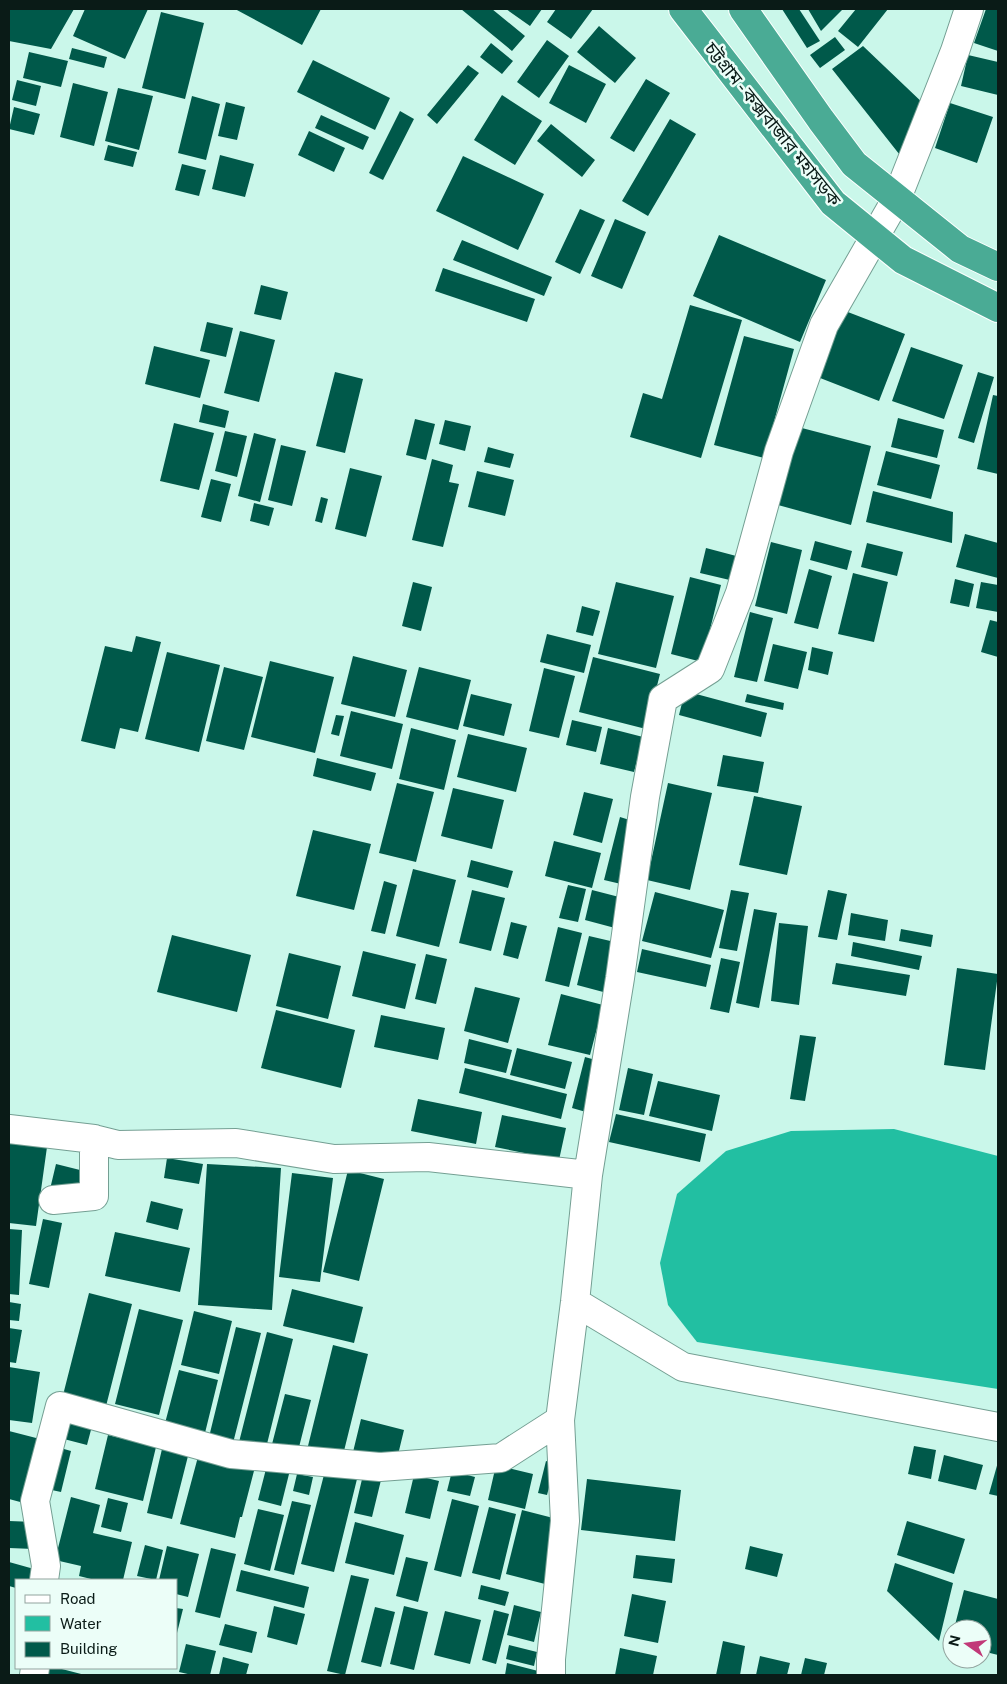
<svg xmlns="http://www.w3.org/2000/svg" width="1007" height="1684" font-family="'Public Sans','Noto Sans Bengali',sans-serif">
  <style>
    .water { fill: #22bfa2 }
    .building { fill: #00594a }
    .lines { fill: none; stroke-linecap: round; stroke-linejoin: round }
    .street-casing { stroke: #749f93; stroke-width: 30 }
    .highway-casing { stroke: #fff; stroke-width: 30 }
    .street { stroke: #fff; stroke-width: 28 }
    .highway { stroke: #4aab95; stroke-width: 28 }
    .labels { text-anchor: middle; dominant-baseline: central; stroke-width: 5; stroke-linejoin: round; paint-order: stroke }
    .street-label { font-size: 18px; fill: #0a1b17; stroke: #ecfef8 }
  </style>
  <rect width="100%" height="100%" fill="#caf7ea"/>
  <path class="water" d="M894 1129 998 1156V1389L697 1342 668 1305 660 1263 677 1194 726 1151 791 1131Z"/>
  <path class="building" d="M9 9H74L51 49 9 41Z
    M85 9H148L125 59 73 36Z
    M235 9H321L302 45Z
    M461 9H492L525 36 512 51Z
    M506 9H542L530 26Z
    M556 9H593L571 39 547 22Z
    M782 9H799L820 41 807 48Z
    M808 9H843L821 31Z
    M856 9H888L858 47 838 31Z
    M986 9H998V51L974 43Z
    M161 12 204 23 185 99 142 88Z
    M599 26 636 58 615 83 577 52Z
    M835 37 845 50 820 68 810 55Z
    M547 40 569 56 539 98 517 82Z
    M491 43 513 61 502 74 480 57Z
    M863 46 927 107 907 164 832 69Z
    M72 48 107 57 104 68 69 59Z
    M29 52 68 61 61 87 23 78Z
    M968 55 998 62V95L961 86Z
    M313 60 390 98 375 130 297 92Z
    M468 65 479 73 437 124 427 115Z
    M569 65 606 84 586 123 549 103Z
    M646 79 670 93 634 152 610 138Z
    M17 80 41 86 36 106 12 100Z
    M73 83 108 92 94 146 60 137Z
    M118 88 153 96 139 150 105 141Z
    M502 95 542 121 515 165 474 140Z
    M192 96 220 104 206 160 178 153Z
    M226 102 245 107 237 140 218 136Z
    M950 103 993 117 977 163 935 148Z
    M14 107 40 114 34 135 9 129Z
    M400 111 414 119 383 180 369 173Z
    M321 115 369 137 363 150 315 128Z
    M670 119 696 134 648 216 622 201Z
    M551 124 595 160 582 177 537 141Z
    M309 131 345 148 334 172 298 155Z
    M108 145 137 152 133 167 104 160Z
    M220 155 254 164 245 197 212 189Z
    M463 156 544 194 518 250 436 211Z
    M182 164 206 170 199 196 175 190Z
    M580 209 605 220 580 274 555 262Z
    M615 219 646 232 622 289 591 276Z
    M719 235 826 280 800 342 693 296Z
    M462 240 552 277 544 296 453 260Z
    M443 268 535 299 527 322 435 291Z
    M261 285 288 292 281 320 254 314Z
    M690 305 742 320 701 458 630 437 643 393 662 399Z
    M840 309 905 334 879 401 815 376Z
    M207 322 233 328 226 357 200 351Z
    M240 331 275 340 259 402 224 393Z
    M744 336 794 349 764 458 714 445Z
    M154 346 210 360 200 398 145 384Z
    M911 347 963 365 944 419 892 401Z
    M335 372 363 379 345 453 316 446Z
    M978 372 994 377 974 443 958 438Z
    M993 395 998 396V474L977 469Z
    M203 404 229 411 225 428 199 422Z
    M898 418 944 430 937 458 891 447Z
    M415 419 435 424 426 460 406 455Z
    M445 420 471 426 465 451 439 444Z
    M174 423 214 433 199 490 160 481Z
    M798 427 871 446 851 525 778 505Z
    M225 431 247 436 237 477 215 471Z
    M254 433 276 439 260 502 238 496Z
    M281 445 306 451 292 506 268 500Z
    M488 447 514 454 510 468 484 462Z
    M886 451 940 465 931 499 877 485Z
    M432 459 453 465 449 482 459 484 443 547 412 540Z
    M350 468 382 476 366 537 335 529Z
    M477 471 514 480 505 516 468 507Z
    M211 479 231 484 221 522 201 517Z
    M873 491 953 512 952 543 866 522Z
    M321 497 328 499 322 523 315 521Z
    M254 503 274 508 269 526 250 521Z
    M965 534 998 543V578L956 567Z
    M815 541 852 551 847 570 810 560Z
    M771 542 802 550 787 614 755 606Z
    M867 543 903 552 897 576 861 567Z
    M706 548 740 557 734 581 700 573Z
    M809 569 832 576 818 629 794 623Z
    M853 573 888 582 874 642 838 634Z
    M690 577 721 585 702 662 671 654Z
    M955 579 974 584 969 607 950 603Z
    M413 582 432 587 421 631 402 626Z
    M616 582 674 596 656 668 598 654Z
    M981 582 998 585V612L976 608Z
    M582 606 600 611 593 636 576 632Z
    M750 612 773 618 757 682 734 677Z
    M990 620 998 622V657L981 652Z
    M547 634 591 645 584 673 540 662Z
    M136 636 161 642 138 732 120 728 115 749 81 741 105 646 132 652Z
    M773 644 807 652 798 689 764 681Z
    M812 647 833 652 828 675 808 670Z
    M167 652 220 665 199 752 145 739Z
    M353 656 407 670 395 717 341 704Z
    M593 657 660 674 646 729 579 712Z
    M270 661 334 677 315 753 251 737Z
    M224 667 263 677 244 750 206 741Z
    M419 667 471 680 458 730 406 717Z
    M544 668 575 676 559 738 529 731Z
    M685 691 767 713 761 737 679 715Z
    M471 694 512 704 504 736 463 726Z
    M747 694 784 703 783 710 745 702Z
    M351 711 403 724 392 769 340 756Z
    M336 715 344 716 339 736 331 734Z
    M572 720 602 727 596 752 566 745Z
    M411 728 456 740 444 790 399 779Z
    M608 728 643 737 634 772 600 764Z
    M468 734 527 748 516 792 457 777Z
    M723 755 764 762 758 793 717 786Z
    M317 758 376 773 371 791 313 776Z
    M397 783 434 792 416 862 379 853Z
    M668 783 712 793 690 890 647 880Z
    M453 788 504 800 492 849 441 836Z
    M584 792 613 799 602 843 573 835Z
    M754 796 802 806 787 875 739 865Z
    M620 817 636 822 621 884 604 880Z
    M313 830 371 844 354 910 296 896Z
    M554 841 601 853 592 888 545 876Z
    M471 860 513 871 508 888 467 877Z
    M413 869 456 880 439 947 396 936Z
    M384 881 397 885 385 934 371 931Z
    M568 885 586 889 578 922 559 918Z
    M472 890 505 898 491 951 459 943Z
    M592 890 623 898 615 928 585 920Z
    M731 890 749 893 737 951 719 948Z
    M828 890 847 894 837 940 818 937Z
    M655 892 724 910 711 958 642 941Z
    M754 909 777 913 759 1008 736 1003Z
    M851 913 888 920 885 941 848 935Z
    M511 922 527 926 518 959 503 955Z
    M779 923 808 926 799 1005 771 1001Z
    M558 927 582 933 569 987 545 981Z
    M901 929 933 935 931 947 899 941Z
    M172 935 251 955 237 1012 157 992Z
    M589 936 619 943 607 993 577 985Z
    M853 942 922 956 919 970 851 956Z
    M642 949 711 965 706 987 637 972Z
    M363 951 416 964 405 1009 352 996Z
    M289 953 341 966 328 1019 276 1006Z
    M426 954 447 959 436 1004 415 999Z
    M721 958 740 962 729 1013 710 1009Z
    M836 963 910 975 906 996 832 984Z
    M957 968 998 974 985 1070 944 1065Z
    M475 987 520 998 508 1043 464 1031Z
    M561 994 603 1005 590 1055 548 1045Z
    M276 1010 355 1030 341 1088 261 1068Z
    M381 1015 445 1028 438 1060 374 1047Z
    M800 1035 816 1037 805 1101 790 1099Z
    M469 1039 512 1050 506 1073 464 1063Z
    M517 1048 572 1062 565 1089 510 1075Z
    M585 1057 599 1061 586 1112 572 1108Z
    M465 1068 567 1094 561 1119 459 1093Z
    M628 1068 653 1074 644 1115 619 1110Z
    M658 1081 720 1095 712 1131 649 1116Z
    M418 1099 482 1112 476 1144 411 1131Z
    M616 1114 706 1134 700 1162 609 1142Z
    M502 1115 566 1128 559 1160 495 1147Z
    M9 1141 47 1147 36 1226 9 1223Z
    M167 1158 203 1164 199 1184 164 1178Z
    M56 1164 88 1172 83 1193 51 1185Z
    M207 1164 281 1168 272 1310 198 1305Z
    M348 1170 384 1179 359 1281 323 1272Z
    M292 1173 333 1178 320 1282 279 1277Z
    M151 1201 183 1209 178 1230 146 1222Z
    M43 1219 62 1223 49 1288 29 1284Z
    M9 1229 22 1230 19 1295 9 1294Z
    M115 1232 190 1248 180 1292 105 1276Z
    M292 1289 363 1307 354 1343 283 1326Z
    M89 1293 132 1304 105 1410 62 1399Z
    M9 1302 21 1304 19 1321 9 1320Z
    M139 1309 183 1320 159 1415 115 1404Z
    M194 1311 232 1321 219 1374 181 1365Z
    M236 1327 261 1333 233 1443 209 1437Z
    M9 1328 22 1330 16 1363 9 1362Z
    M267 1332 293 1339 265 1452 238 1446Z
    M333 1345 368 1354 342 1459 307 1450Z
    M9 1367 40 1372 32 1423 9 1420Z
    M179 1370 218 1380 204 1437 164 1427Z
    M285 1394 311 1400 297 1455 271 1448Z
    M361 1419 404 1430 396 1463 353 1452Z
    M65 1420 92 1426 87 1445 60 1438Z
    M9 1431 40 1439 24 1503 9 1499Z
    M108 1435 156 1447 143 1501 95 1489Z
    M914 1446 936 1450 931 1479 908 1474Z
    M57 1447 71 1451 61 1492 47 1489Z
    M162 1449 188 1456 172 1519 147 1513Z
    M199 1453 255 1467 242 1517H240L235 1538 180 1524Z
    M944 1455 983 1465 976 1490 938 1481Z
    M546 1461 555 1464 547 1495 538 1493Z
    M998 1462V1496L989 1494Z
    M496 1465 533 1474 525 1509 488 1500Z
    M326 1467 358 1475 334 1572 301 1564Z
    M266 1469 289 1474 281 1506 258 1500Z
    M452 1471 475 1477 470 1496 447 1491Z
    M297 1474 313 1477 309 1495 293 1491Z
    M363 1475 381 1480 372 1517 354 1513Z
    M414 1475 439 1481 430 1519 405 1513Z
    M587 1479 681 1490 675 1541 581 1530Z
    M71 1497 100 1505 93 1533 132 1542 123 1580H95L79 1576 81 1566 55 1560Z
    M108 1498 128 1503 121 1532 101 1527Z
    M452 1499 479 1506 461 1577 434 1570Z
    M292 1501 311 1505 294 1575 274 1570Z
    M489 1507 516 1514 500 1580 472 1573Z
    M258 1509 284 1515 270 1571 244 1564Z
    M522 1510 561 1520 545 1584 506 1574Z
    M9 1521 35 1522 34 1549 9 1548Z
    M907 1521 965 1539 954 1574 897 1555Z
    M355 1522 404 1535 394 1575 345 1563Z
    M145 1545 163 1550 156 1580 137 1576Z
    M167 1546 199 1554 188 1597 176 1594V1580H159Z
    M750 1546 783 1554 777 1577 745 1569Z
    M211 1548 236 1554 220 1618 195 1612Z
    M636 1555 675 1559 672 1583 633 1578Z
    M406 1557 428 1562 418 1602 396 1596Z
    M9 1562 34 1569 30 1580H16V1588L9 1586Z
    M895 1563 953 1583 939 1641 887 1591Z
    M241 1570 309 1587 304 1608 236 1591Z
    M351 1575 369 1579 345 1675 327 1671Z
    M481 1585 509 1592 505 1606 478 1599Z
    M964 1590 998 1599V1655L982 1651V1629H954Z
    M632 1594 666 1601 658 1643 624 1636Z
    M514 1605 541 1612 534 1642 507 1635Z
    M274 1606 305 1614 297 1645 267 1637Z
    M404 1606 428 1612 414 1670 390 1664Z
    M375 1607 395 1612 381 1667 361 1662Z
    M176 1608 183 1609 177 1633H176Z
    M494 1610 509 1614 496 1664 482 1660Z
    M445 1611 481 1620 470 1664 434 1655Z
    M225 1624 257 1632 252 1653 219 1645Z
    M723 1641 745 1646 740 1675H716Z
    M186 1644 216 1651 210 1675H192L179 1672Z
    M509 1645 537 1652 534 1666 506 1659Z
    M620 1648 657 1656 653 1675H615Z
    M760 1656 790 1663 787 1675H756Z
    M223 1657 249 1664 246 1675H219Z
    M805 1658 827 1663 824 1675H801Z
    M507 1663 542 1672 541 1675H505Z
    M46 1668H58L85 1675H44Z"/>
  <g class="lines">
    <defs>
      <path id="street" d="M9 1129 94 1139
        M53 1200 94 1196V1139L118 1145 236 1143 334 1159 428 1157 588 1175
        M575 1302 683 1367 998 1427
        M44 1580 46 1566 35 1501 60 1406 231 1454 380 1467 501 1458 560 1420
        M34 1675 35 1668
        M551 1675V1659L565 1521 560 1420 575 1302 588 1175 620 978 645 797 663 699 710 669 740 593 779 451 824 325 897 198 955 51 969 9"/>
      <path id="highway" d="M683 9 833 203 903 260 998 308
        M743 9 821 120 854 164 960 249 998 267"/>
    </defs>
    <use href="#street" class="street-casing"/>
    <use href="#highway" class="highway-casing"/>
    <use href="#street" class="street"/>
    <use href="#highway" class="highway"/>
  </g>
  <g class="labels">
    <g class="street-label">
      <text transform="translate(773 124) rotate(51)">চট্টগ্রাম - কক্সবাজার মহাসড়ক</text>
    </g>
  </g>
  <rect width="1007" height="1684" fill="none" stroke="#0a1b17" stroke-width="20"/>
  <rect x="15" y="1579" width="162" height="90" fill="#ecfef8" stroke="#92a39e"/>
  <rect x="25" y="1595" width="25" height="8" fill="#ffffff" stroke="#92a39e"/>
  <text x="60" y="1604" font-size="15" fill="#0a1b17">Road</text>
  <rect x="25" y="1616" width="25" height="15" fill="#22bfa2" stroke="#92a39e"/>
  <text x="60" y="1629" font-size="15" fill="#0a1b17">Water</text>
  <rect x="25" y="1642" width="25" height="15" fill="#00594a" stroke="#92a39e"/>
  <text x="60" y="1654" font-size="15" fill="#0a1b17">Building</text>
  <g transform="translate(967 1644) rotate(284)"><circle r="24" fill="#ecfef8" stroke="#92a39e"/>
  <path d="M0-4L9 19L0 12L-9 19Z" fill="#c13978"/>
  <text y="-8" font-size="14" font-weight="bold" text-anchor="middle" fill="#0a1b17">N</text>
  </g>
</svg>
